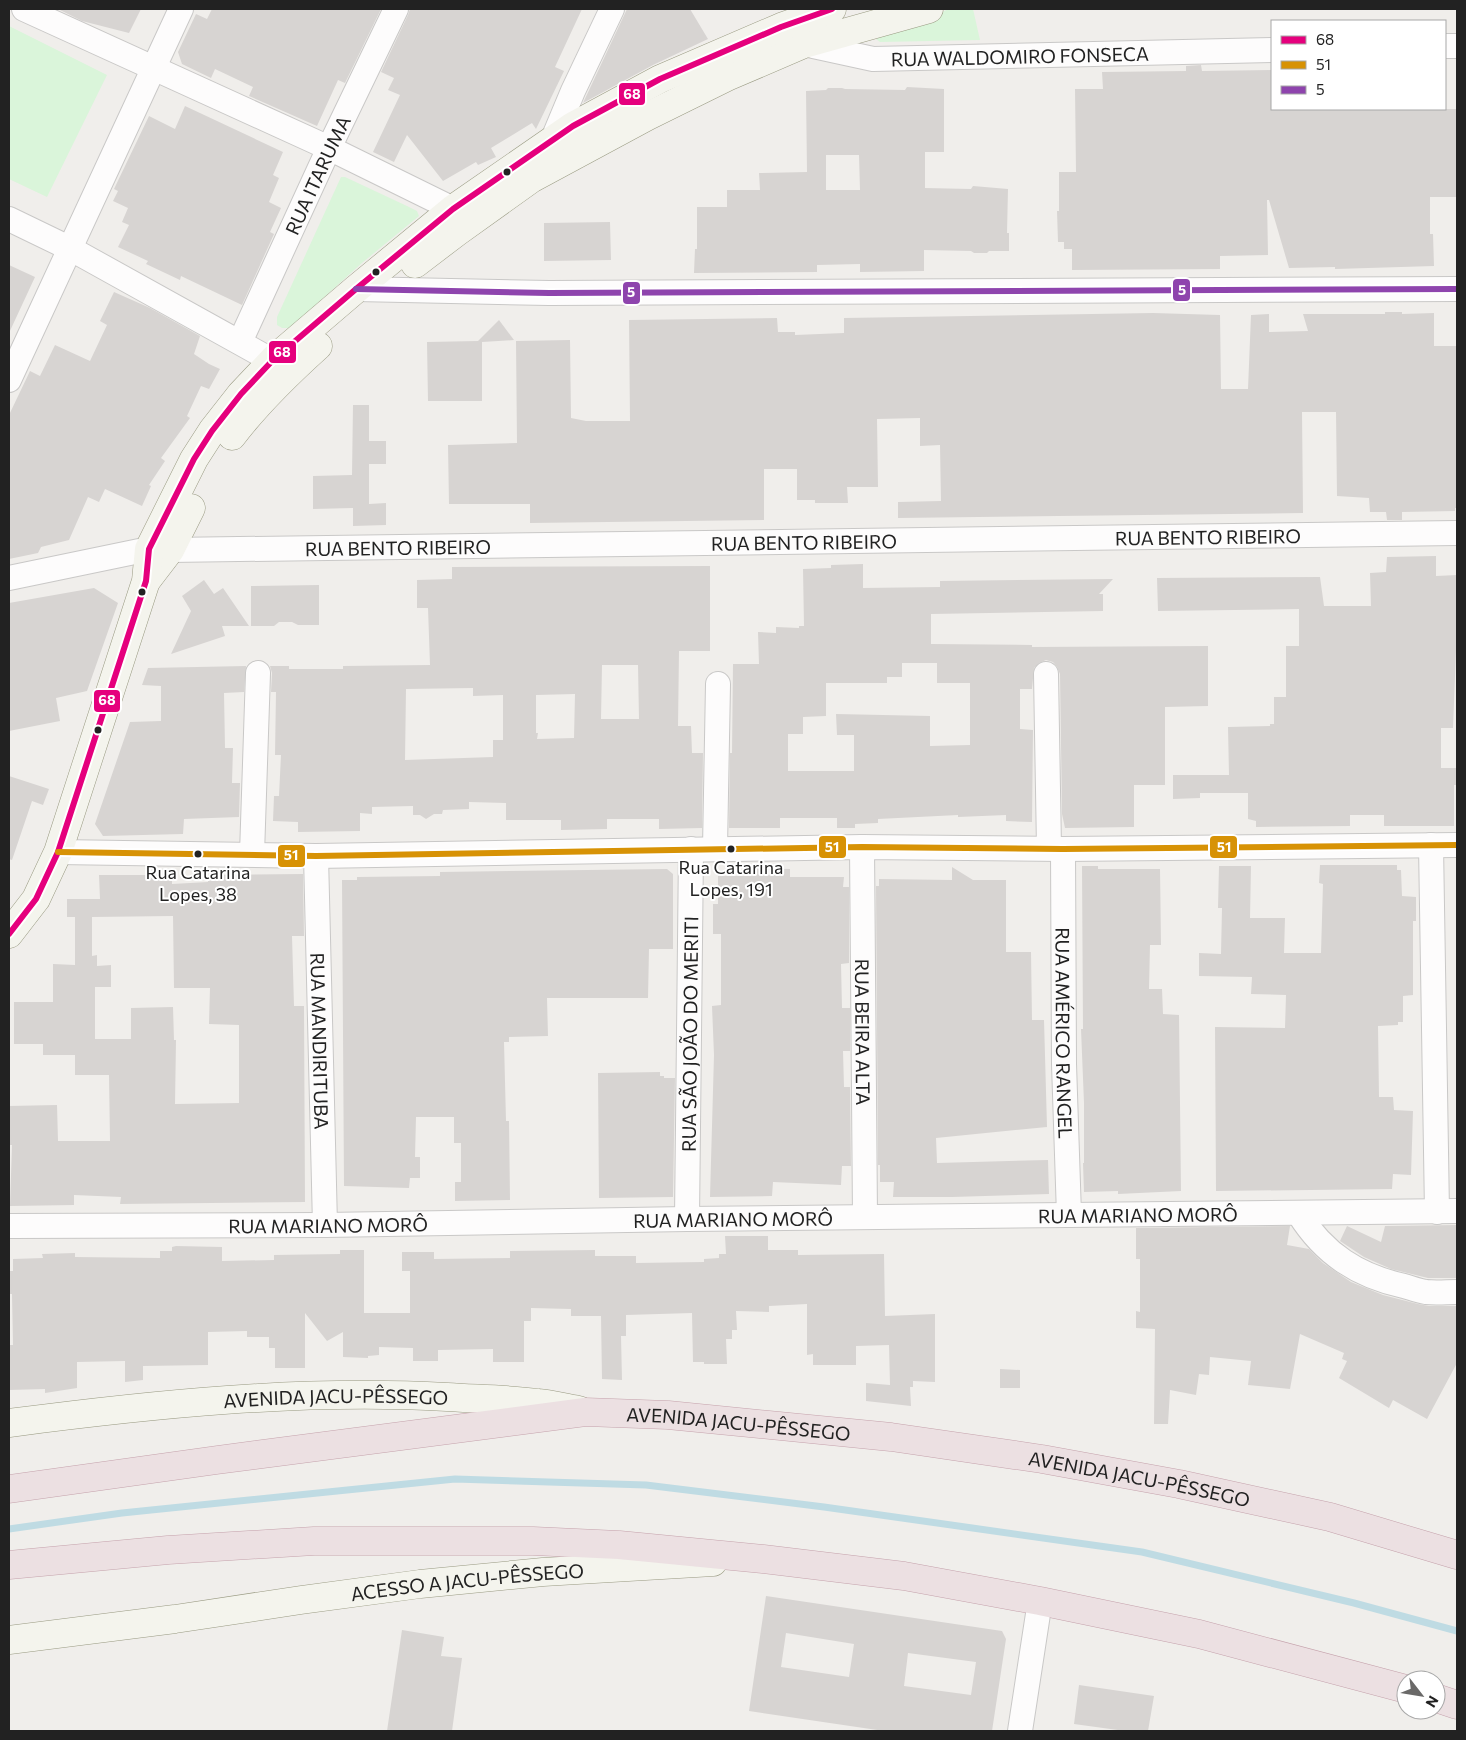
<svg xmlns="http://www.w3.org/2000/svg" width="1466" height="1740" font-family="Commissioner,sans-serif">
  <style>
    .park { fill: #daf5da }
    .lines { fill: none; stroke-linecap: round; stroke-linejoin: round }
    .stream { stroke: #bfdbe3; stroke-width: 7 }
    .building { fill: #d7d4d2; fill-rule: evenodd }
    .street-casing { stroke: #c9c8c7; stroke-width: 26 }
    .secondary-casing { stroke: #999a82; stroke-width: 29 }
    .highway-casing { stroke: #c5a2ac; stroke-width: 29 }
    .street { stroke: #fdfcfc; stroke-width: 24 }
    .secondary { stroke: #f4f4ed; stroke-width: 28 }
    .highway { stroke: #ece0e2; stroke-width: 28 }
    .bus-1-casing { stroke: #fff; stroke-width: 10 }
    .bus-2-casing { stroke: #fff; stroke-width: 10 }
    .bus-3-casing { stroke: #fff; stroke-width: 10 }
    .bus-1 { stroke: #e5007d; stroke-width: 6 }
    .bus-2 { stroke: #d79205; stroke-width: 6 }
    .bus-3 { stroke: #8e44ad; stroke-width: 6 }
    .bus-dot { fill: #222; stroke: #fff; stroke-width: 2 }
    .labels { text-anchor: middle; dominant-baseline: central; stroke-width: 4; stroke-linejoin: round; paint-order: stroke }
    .bus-label { font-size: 18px; fill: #222; stroke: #fff }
    .street-label { font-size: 19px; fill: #222; stroke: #fff }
    .line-badge { stroke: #fff; stroke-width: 2 }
    .badge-label { font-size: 14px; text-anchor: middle; font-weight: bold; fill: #fff }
  </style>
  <rect width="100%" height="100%" fill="#f0eeeb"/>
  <path class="park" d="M949 9H973L980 40 880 42 876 39Z
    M9 26 107 75 47 197 9 179Z
    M341 177H345L407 206 417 211 419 216 362 263 290 328H282L277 325V317Z"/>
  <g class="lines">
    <path class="stream" d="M9 1529 122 1513 455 1479 646 1485 824 1507 1142 1552 1354 1603 1457 1631"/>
  </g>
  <path class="building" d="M60 9H141L129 33 82 21 60 10Z
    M212 9H381L345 83 338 80 317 126 249 96 253 87 215 69 211 78 182 64 178 52 196 14 207 19Z
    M410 9H582L555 67 564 71 536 129 532 123 491 148 496 157 478 165 476 162 443 181 407 135 394 162 373 152 400 95 388 90 394 78 381 72 408 15Z
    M627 9H690L708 39 653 65 583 103Z
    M1201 65 1202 71 1272 70V109H1457V197H1430V234H1433L1434 266 1335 269V267L1289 268 1269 200H1267L1268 255 1220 256V269L1072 270V249H1064V242H1058L1057 211H1059V172H1076L1075 89H1103L1102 72 1186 71V66Z
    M907 87 944 89V152H925V188L971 189 973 186 1008 189 1007 233H1009V251H989L987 253H974L971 251 924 250V271L860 272V264L817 265V272L694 273 695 249H697V207H727V190H760L759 173 807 172 806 91 826 90 828 88H842L845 89 905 90ZM826 155H859L860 190H826Z
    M185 106 283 152 273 175 279 178 269 202 281 208 270 232 274 234 242 305 181 276 180 280 146 264 148 261 118 247 129 225 122 222 128 208 113 201 118 191 114 189 149 116 175 129Z
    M610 222 611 260 544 261V223Z
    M9 265 35 277 9 333Z
    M114 292 150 308 200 336 194 354 209 364 220 369 209 389 201 386 187 416 190 418 161 458 165 461 149 485 151 486 142 506 105 489 99 502 88 497 69 540 41 547 38 553 9 559V415L30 371 40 376 55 345 90 361 107 325 100 321Z
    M1385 312H1402V314L1434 313V346H1457V508H1455V511L1402 512V520H1387L1386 512H1370L1369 498 1337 496 1336 412H1302L1303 513 898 518V502L941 501 940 445 920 446V418L877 419 878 487H847L848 503H815V500H797V469H764V520L530 523V504H449L448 445 517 443 516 341 570 340 571 418 586 421H630L629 320 777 318 778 332H795V335L844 333V318L1153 313 1220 315 1221 389H1248L1251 315 1269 314V332L1308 331 1303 314H1385Z
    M499 320 514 340 482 342V401H428L427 342 478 341Z
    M353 405H369V441H386V464H369V504L386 503V525L353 526V508L313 509V476L352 475Z
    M1436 556V576L1457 575V625L1453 728H1441V768H1456V785H1454V826H1384V815H1350V826L1256 827V821L1248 819V793H1200V798L1173 799V775H1229L1228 727 1270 726V724H1274V697H1286V646H1299V609L1158 611 1157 578 1320 577 1324 606H1371L1370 573 1386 572 1387 557Z
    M863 564V588L940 587V581L1113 579 1099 594H1103V611L931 614V644L1032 645V647L1208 646V706L1165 707V785H1134V827L1065 828 1062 814 1060 674 1057 667 1053 662 1046 660 1039 663 1034 668 1032 689H1020V729L1033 730 1032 822 1006 821V815L958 817V815L878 819V823L855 824V828H837V818H780V828H729L730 753H732L733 664H759L758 632 776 633V627L799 628V626H804L803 569 831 568V565ZM902 663H937V683H970V745L930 746V716L836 714 837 735H854V771H788V734H803V717L826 716V683H887V677H902Z
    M710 566V651H679L678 726H691L692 753H703L702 828 659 829V819H607V829L561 830V820H506V803L469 802V809L443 810 442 814H434L426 819 420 815H413V806L372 807V814L360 813V831L298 832V822L273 821 274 796H279L281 755H275L276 692H271L272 673 270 666H289V669H343V666L430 665 428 608H417V580L452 579V567ZM602 665H638L639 719H601ZM473 688V696L503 695V740H493V757L405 760 406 689ZM575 694 574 738 537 739 538 733H536V695Z
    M204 580 214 594 223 588 249 626H222L225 636 171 654 191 611 182 596Z
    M319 585V625H298L292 622H279L274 626H251V586Z
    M94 588 118 603 87 691 56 698 60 721 9 731V603Z
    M246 666 244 692 224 693 225 748H233L232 783H240L239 817 184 819 183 834 103 836 95 824 130 722 161 721V686L142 685 148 668Z
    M9 776 49 789 43 805 32 801 12 860 9 859Z
    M1320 865H1397V870H1401L1402 896 1416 897V921H1413V995L1403 996V1022H1398V1025L1378 1026 1379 1097H1393L1394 1110 1413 1111 1411 1175 1393 1174 1392 1189 1216 1191 1215 1027 1285 1028 1286 995 1251 994 1252 977 1199 976V953L1221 954 1222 908H1218L1219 866H1251L1250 918H1285L1284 953H1321L1323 884 1319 883Z
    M1082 866H1098V869H1160L1161 945H1150L1149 989H1162L1163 1014 1179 1015 1181 1191 1118 1194V1191L1084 1192 1083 1163H1084V1103L1081 1029H1083Z
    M952 867 973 880H1006V952H1031L1032 1020H1044L1047 1127 936 1138 937 1163 1048 1160 1049 1194 952 1197H893L894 1182H880V1165H878L876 886H879V879L952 880Z
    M750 868 790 869V877H844L843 887H849V963L841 964 842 1008H850V1051H843L844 1087H850L851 1166H842L841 1185 773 1182 772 1196 710 1197 714 1055 712 1006 721 1005V934H713V904H718V876H750Z
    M667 869 673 874V949H649L648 998H547L548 1036 509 1037V1042H504L506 1121H509L510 1200 455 1201V1182H461V1143H454V1117H416L415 1157H420V1178H410L409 1188 344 1186 342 880H357V877L440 876V872Z
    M303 874 304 936H292L294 1006H304L305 1202 120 1204 121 1197 74 1195V1205L10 1206 12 1145H9V1106L57 1105 58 1141H110L109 1075H75V1055H43V1044H14V1002H53V964L75 965V917H67V899H100L99 875H172V884L208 882V875ZM173 916 174 988H210L209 1024 239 1025V1103L175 1104 176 1040H174L173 1007 131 1008V1039H95V987H111V965L97 966V955L92 956V917Z
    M660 1072V1076H664V1078H675L673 1197 599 1198 598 1073Z
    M1457 1225V1278H1428L1391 1269 1364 1257 1340 1241 1347 1226 1381 1242 1385 1226Z
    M1290 1226 1287 1245 1309 1249 1323 1263 1351 1282 1383 1295 1418 1304 1429 1306H1457V1363L1427 1419 1393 1400 1389 1408 1339 1378 1347 1361 1342 1359 1344 1353 1300 1334 1290 1389 1248 1385 1251 1361 1210 1357 1209 1375 1199 1374 1196 1395 1170 1390 1168 1424H1154L1155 1329 1136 1328V1311L1140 1312V1259H1136V1228Z
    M725 1236H768V1250H798V1255L884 1254 885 1316 935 1314V1382L913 1381V1387H910L911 1406 866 1401V1383L890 1385 889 1345 856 1346V1365H813V1354L807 1355V1304L769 1306V1312L736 1311 737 1330H732V1339H726L727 1364H704V1362H693L692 1313 626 1315V1336H621L622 1380 602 1379 601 1316H571V1309L531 1308V1321H524V1362H493V1349L438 1350V1361H413V1348L379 1347V1355L368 1356V1358L343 1357V1332L327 1341 305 1313V1368H275V1348H269V1337H247V1331L208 1332V1365L143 1366V1380L125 1382V1361L77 1362V1388L45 1393V1389L9 1390V1345H13L12 1294H9V1271H13V1259L43 1258 42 1254 75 1253V1257L160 1258V1251H172V1247L176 1246 222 1247V1261L274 1260V1255L340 1254V1250H364V1313H410V1271H402V1252H434V1259L510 1258V1251L595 1250V1256H636V1263L704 1262V1259L719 1258V1254H726Z
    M1000 1369 1020 1370V1388H1000Z
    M766 1596 1002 1631 1006 1639 992 1731H884L749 1711ZM786 1633 854 1644 849 1677 781 1667ZM908 1653 976 1662 971 1695 904 1686Z
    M402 1630 444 1637 441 1656 462 1658 452 1731H387Z
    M1079 1685 1154 1696 1148 1731H1125L1074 1724Z"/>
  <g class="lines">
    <defs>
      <g id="street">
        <path d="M24 9 329 148 453 209"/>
        <path id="s1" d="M806 40 804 44 873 59 1272 50"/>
        <path d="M1445 46H1457"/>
        <path d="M550 146 573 91 612 9"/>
        <path d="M9 219 71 249 289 370"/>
        <path d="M356 289 549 293 1457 289"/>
        <path id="s2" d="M240 342 329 148 396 9"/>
        <path d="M9 380 181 9"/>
        <path id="s3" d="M9 578 149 549 170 550 1457 533"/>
        <path d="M1046 674 1049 848"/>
        <path d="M1431 845 1437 1212"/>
        <path id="s4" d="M862 847 865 1217"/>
        <path d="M715 848 718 684"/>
        <path id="s5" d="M1063 849 1064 1064 1069 1215"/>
        <path d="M58 852 316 856 862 847 1063 849 1457 845"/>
        <path d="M252 854 258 673"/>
        <path id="s6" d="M316 856 325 1225"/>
        <path d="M1299 1214C1324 1254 1358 1276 1404 1286 1411 1288 1419 1291 1426 1292 1436 1293 1447 1292 1457 1292"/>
        <path id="s7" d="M687 1219 691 849"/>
        <path id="s8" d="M9 1226 325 1225 687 1219 1457 1211"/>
        <path d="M1020 1731 1040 1601"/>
      </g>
      <g id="secondary">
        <path d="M415 264 457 232 531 179 648 116 727 77 804 44 929 9"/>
        <path d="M232 436C257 403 287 374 318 346"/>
        <path d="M147 580 170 550 191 508"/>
        <path d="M9 934 36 899 58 852 146 581 149 549 194 459 212 431 241 394 273 360 356 289 453 209 573 126 660 79 781 27 832 9"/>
        <path id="s9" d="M9 1423C154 1404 300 1389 447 1397 477 1399 508 1399 538 1403 551 1404 565 1408 579 1410"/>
        <path id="s10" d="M9 1640 175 1619 301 1600 420 1584 543 1572 713 1562"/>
      </g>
      <g id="highway">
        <path id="s11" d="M9 1489 217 1460 585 1412 668 1415 891 1437 1042 1459 1179 1484 1330 1517 1457 1555"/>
        <path d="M9 1565 168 1550 314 1541H533L619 1545 763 1559 904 1576 1040 1601 1199 1634 1406 1689"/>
        <path d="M1436 1698 1457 1705"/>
      </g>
    </defs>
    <use href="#street" class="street-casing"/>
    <use href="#secondary" class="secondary-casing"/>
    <use href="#highway" class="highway-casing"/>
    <use href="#street" class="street"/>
    <use href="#secondary" class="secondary"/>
    <use href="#highway" class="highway"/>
    <defs>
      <path id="bus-1" d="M9 934 36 899 58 852 146 581 149 549 194 459 212 431 241 394 273 360 356 289 453 209 573 126 660 79 781 27 832 9"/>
      <path id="bus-2" d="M58 852 316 856 862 847 1063 849 1457 845"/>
      <path id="bus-3" d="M356 289 549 293 1457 289"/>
    </defs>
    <use href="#bus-1" class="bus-1-casing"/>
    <use href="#bus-2" class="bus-2-casing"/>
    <use href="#bus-3" class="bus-3-casing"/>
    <use href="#bus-1" class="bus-1"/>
    <use href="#bus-2" class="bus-2"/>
    <use href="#bus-3" class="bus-3"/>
  </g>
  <g class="bus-dot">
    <circle cx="507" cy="172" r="4.5"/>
    <circle cx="376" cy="272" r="4.5"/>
    <circle cx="142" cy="592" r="4.5"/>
    <circle cx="98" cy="730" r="4.5"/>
    <circle cx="731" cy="849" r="4.5"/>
    <circle cx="198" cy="854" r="4.5"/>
  </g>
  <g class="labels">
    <g class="bus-label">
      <text x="731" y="867">Rua Catarina<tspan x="731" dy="22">Lopes, 191</tspan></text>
      <text x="198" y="872">Rua Catarina<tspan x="198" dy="22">Lopes, 38</tspan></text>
    </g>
    <g class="street-label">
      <text stroke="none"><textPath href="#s1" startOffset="222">RUA WALDOMIRO FONSECA</textPath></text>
      <text stroke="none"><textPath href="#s2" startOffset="184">RUA ITARUMA</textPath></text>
      <text stroke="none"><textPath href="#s3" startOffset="1202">RUA BENTO RIBEIRO</textPath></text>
      <text stroke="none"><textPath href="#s3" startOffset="798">RUA BENTO RIBEIRO</textPath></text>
      <text stroke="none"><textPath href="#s3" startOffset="392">RUA BENTO RIBEIRO</textPath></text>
      <text stroke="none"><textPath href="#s4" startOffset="185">RUA BEIRA ALTA</textPath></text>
      <text stroke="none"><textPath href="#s5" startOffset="184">RUA AMÉRICO RANGEL</textPath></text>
      <text stroke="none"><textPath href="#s7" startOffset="185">RUA SÃO JOÃO DO MERITI</textPath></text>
      <text stroke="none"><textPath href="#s6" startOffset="185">RUA MANDIRITUBA</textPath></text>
      <text stroke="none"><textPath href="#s8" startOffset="1129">RUA MARIANO MORÔ</textPath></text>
      <text stroke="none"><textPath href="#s8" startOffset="724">RUA MARIANO MORÔ</textPath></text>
      <text stroke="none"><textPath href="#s8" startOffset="319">RUA MARIANO MORÔ</textPath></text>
      <text stroke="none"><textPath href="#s9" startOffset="328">AVENIDA JACU-PÊSSEGO</textPath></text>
      <text stroke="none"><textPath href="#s11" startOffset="735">AVENIDA JACU-PÊSSEGO</textPath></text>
      <text stroke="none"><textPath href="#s11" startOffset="1140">AVENIDA JACU-PÊSSEGO</textPath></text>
      <text stroke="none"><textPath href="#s10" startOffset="462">ACESSO A JACU-PÊSSEGO</textPath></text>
    </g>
  </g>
  <g class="line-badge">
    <rect x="618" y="82" width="28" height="24" rx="5" fill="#e5007d"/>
    <rect x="1172" y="278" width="19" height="24" rx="5" fill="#8e44ad"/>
    <rect x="622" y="281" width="19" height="24" rx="5" fill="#8e44ad"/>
    <rect x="268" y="340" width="29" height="24" rx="5" fill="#e5007d"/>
    <rect x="93" y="689" width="28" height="24" rx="5" fill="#e5007d"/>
    <rect x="1209" y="835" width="29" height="24" rx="5" fill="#d79205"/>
    <rect x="818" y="835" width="29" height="24" rx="5" fill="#d79205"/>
    <rect x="277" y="844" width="29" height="24" rx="5" fill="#d79205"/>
  </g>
  <g class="badge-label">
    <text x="632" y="99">68</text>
    <text x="1182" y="295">5</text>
    <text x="631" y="297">5</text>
    <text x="282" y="357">68</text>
    <text x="107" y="705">68</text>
    <text x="1224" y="852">51</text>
    <text x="832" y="852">51</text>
    <text x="291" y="860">51</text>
  </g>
  <rect width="1466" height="1740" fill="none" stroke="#222222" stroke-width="20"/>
  <rect x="1271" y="20" width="175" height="90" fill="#ffffff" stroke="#a7a7a7"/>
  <rect x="1281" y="36" width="25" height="8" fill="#e5007d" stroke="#a7a7a7"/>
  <text x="1316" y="45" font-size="15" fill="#222222">68</text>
  <rect x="1281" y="61" width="25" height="8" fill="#d79205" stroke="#a7a7a7"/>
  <text x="1316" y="70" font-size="15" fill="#222222">51</text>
  <rect x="1281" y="86" width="25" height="8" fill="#8e44ad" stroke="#a7a7a7"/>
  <text x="1316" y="95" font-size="15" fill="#222222">5</text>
  <g transform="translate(1421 1695) rotate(121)"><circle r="24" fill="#ffffff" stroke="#a7a7a7"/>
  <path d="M0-4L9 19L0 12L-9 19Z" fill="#6a6968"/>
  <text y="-8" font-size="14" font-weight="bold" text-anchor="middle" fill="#222222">N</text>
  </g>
</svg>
